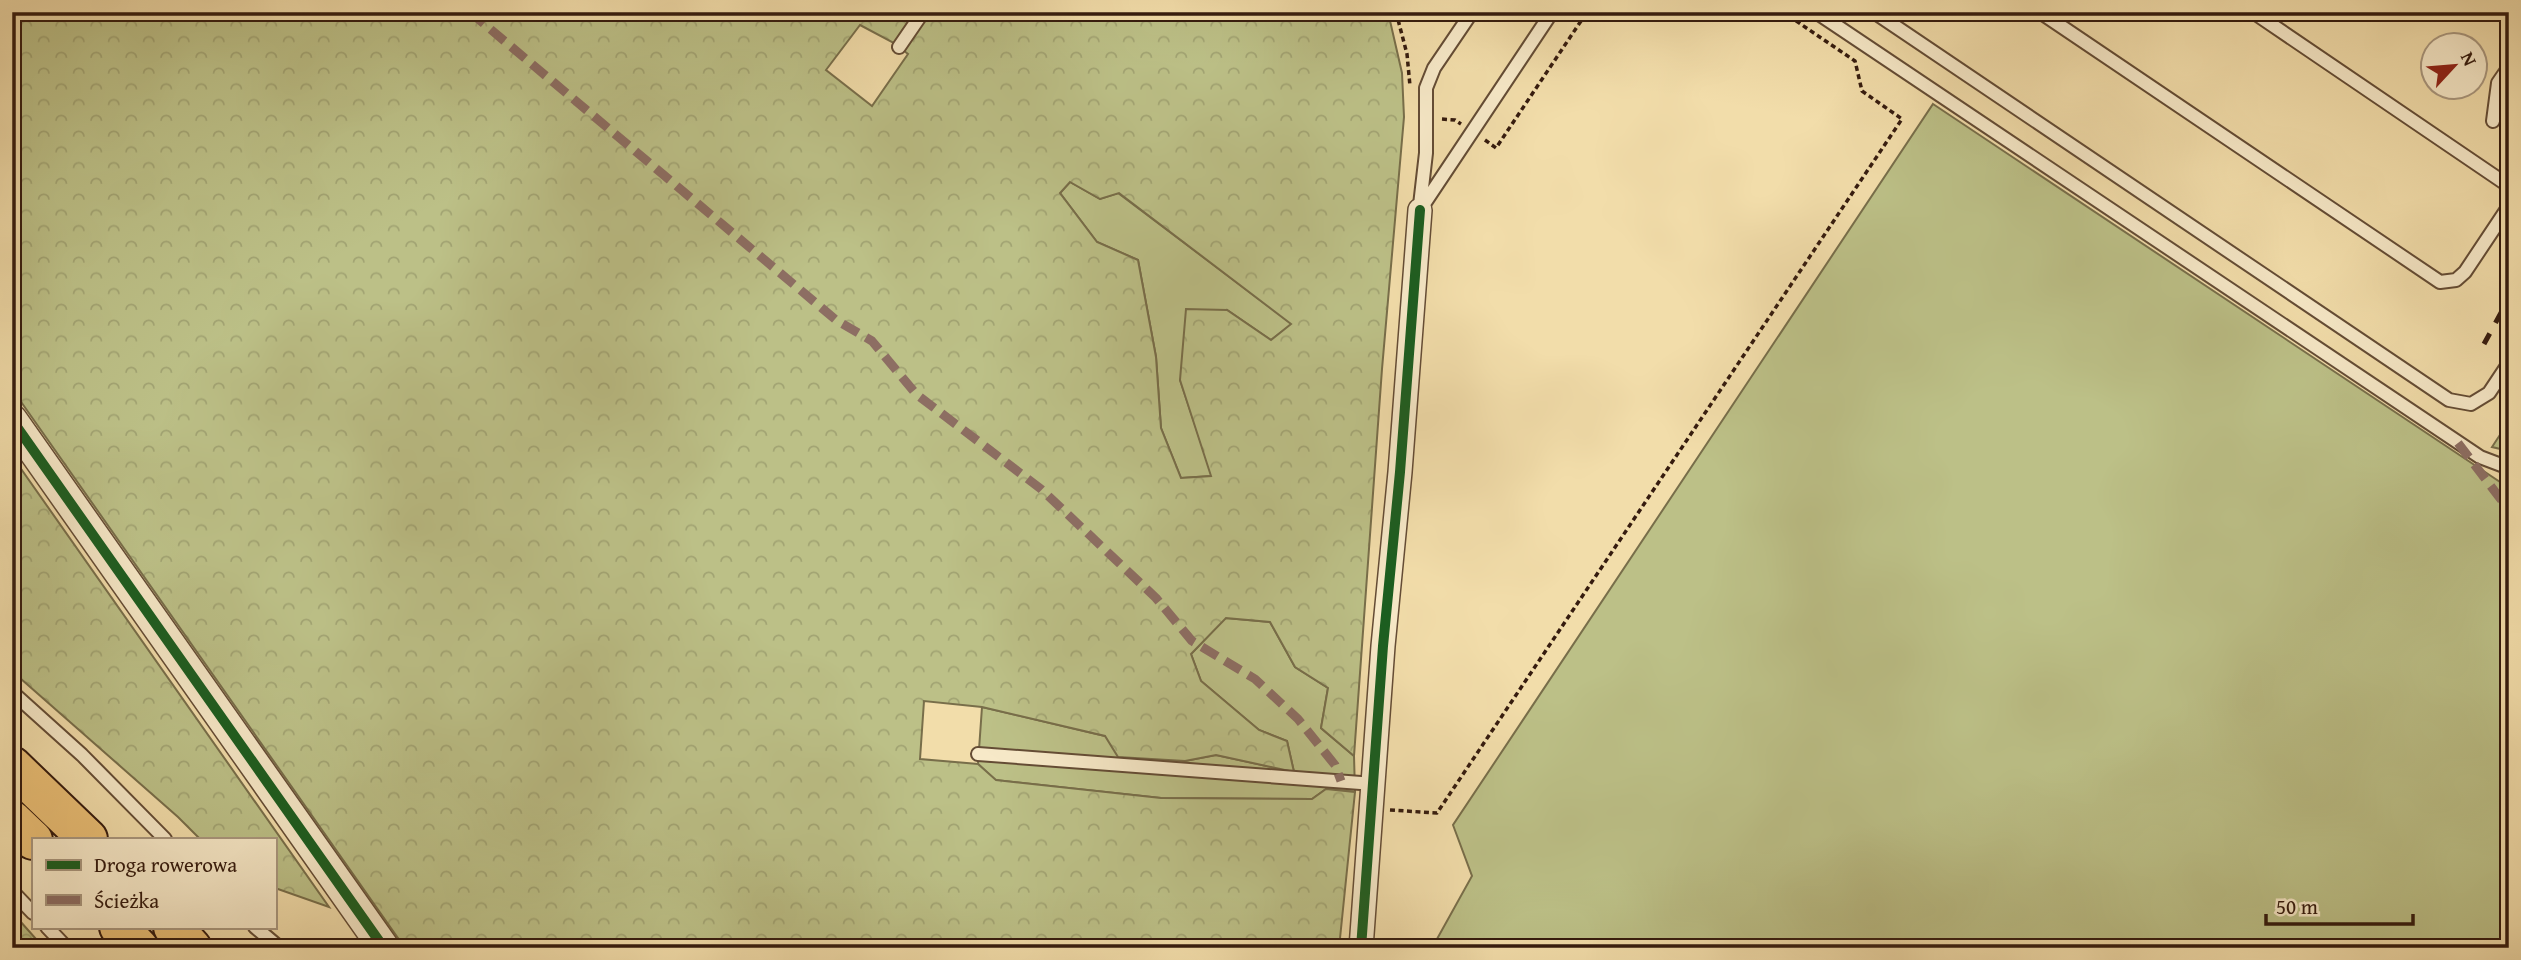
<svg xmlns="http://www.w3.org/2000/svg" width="2521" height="960" font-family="'Gentium Book Plus',serif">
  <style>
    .grass { fill: #bcc087; stroke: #786e4a; stroke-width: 2 }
    .forest { fill: url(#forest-crowns); stroke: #786e4a; stroke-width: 2; fill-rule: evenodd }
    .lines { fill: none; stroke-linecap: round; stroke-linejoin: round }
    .service-casing { stroke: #644c35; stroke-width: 16 }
    .minor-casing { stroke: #644c35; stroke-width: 26 }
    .tertiary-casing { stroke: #644c35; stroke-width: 33 }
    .motorway-casing { stroke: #351b0e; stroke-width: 42 }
    .path { stroke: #351b0e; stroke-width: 3.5; stroke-dasharray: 5 3.5; stroke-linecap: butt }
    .service { stroke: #f7e9c8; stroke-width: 12 }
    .minor { stroke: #f7e9c8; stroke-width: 23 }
    .tertiary { stroke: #f7e9c8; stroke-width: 30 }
    .motorway { stroke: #e9be75; stroke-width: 38 }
    .rail { stroke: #351b0e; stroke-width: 5; stroke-dasharray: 12 12; stroke-linecap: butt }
    .quiet { stroke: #8d6e63; stroke-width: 9; stroke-dasharray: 18 9; stroke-linecap: butt }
    .cycleway-casing { stroke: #f7e9c8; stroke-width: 15 }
    .cycleway { stroke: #1b5e20; stroke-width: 10 }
  </style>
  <defs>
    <pattern id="forest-crowns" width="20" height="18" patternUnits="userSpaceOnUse" patternTransform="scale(1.75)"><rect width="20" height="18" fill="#bcc087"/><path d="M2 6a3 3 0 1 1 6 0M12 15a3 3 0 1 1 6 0" fill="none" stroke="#a2a473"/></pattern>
  </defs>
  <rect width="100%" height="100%" fill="#f2ddaa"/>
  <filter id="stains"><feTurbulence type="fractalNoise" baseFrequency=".00286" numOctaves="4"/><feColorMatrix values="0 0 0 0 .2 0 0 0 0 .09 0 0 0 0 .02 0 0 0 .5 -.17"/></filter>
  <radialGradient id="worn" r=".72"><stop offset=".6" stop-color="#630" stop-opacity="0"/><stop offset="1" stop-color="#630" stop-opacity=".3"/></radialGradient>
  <path class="grass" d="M1933 104 2509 488V948H1432L1472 876 1453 825Z
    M1070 182 1100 199 1118 193 1292 324 1271 340 1227 310 1180 380 1212 476 1181 478 1161 428 1156 357 1138 260 1097 242 1060 193Z
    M2509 421V451L2492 447Z
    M1225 618 1270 622 1295 667 1328 688 1321 728 1354 756 1355 792 1326 789 1312 799 1161 798 995 780 978 764 982 707 1105 736 1185 761 1216 755 1294 772 1287 741 1259 730 1201 681 1191 654Z"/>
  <path class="forest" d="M12 12H1388L1402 73 1404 117 1382 369 1354 756 1321 728 1328 688 1295 667 1270 622 1226 618 1191 654 1201 681 1259 730 1287 741 1294 772 1216 755 1185 761 1118 757 1105 736 982 707 924 701 920 759 978 764 996 780 1161 798 1312 799 1326 789 1355 792 1339 948H405L12 389ZM860 25 894 43 908 54 872 106 826 70ZM1070 182 1100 199 1119 193 1291 324 1271 340 1227 310 1186 309 1180 380 1211 476 1181 478 1161 428 1156 357 1138 260 1097 242 1060 193Z
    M12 456 329 907 275 888V839H200L178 817 12 671Z
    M12 912 44 948H12Z"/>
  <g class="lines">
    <defs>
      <path id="service" d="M1816 12 2480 457 2509 468
        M1874 12 2449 400 2471 404 2489 393 2509 363
        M2040 12 2440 282 2456 280 2465 272 2509 206
        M2253 12 2509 186
        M899 47 923 12
        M2493 121 2498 83 2509 67
        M1420 205 1426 153V88L1434 68 1472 12
        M1420 210 1552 12
        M12 692 82 755 165 839
        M978 754 1374 784
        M12 891 33 913
        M47 927 67 948
        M255 927 280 948"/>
      <path id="minor" d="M1361 948 1383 646 1400 472 1420 210"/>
      <path id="tertiary" d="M12 420 384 948"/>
      <path id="motorway" d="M12 766 88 839
        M12 820 33 840
        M119 927 139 948
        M173 927 192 948"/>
    </defs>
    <use href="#service" class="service-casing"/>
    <use href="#minor" class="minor-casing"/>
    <use href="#tertiary" class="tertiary-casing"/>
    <use href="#motorway" class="motorway-casing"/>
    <path class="path" d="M1396 12 1407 54 1410 86
      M1443 14 1444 12
      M1442 119 1455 120 1461 124
      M1485 140 1496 148 1587 12
      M1390 810 1437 813 1902 119 1862 91 1855 61 1783 12"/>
    <use href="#service" class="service"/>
    <use href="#minor" class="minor"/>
    <use href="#tertiary" class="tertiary"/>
    <use href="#motorway" class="motorway"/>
    <path class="rail" d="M2484 344 2509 298"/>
    <path class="quiet" d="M470 12 836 320 872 341 916 394 1041 489 1156 598 1192 641 1255 679 1298 719 1335 765 1341 781
      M2458 443 2509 510"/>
    <defs>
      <path id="cycleway" d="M12 420 384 948
        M1361 948 1383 646 1400 472 1420 210"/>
    </defs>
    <use href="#cycleway" class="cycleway-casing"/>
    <use href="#cycleway" class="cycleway"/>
  </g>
  <rect width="2521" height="960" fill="none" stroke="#f2ddaa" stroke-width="42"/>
  <rect x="14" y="14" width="2493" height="932" fill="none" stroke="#351b0e" stroke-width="3.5"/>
  <rect x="21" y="21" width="2479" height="918" fill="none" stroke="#351b0e" stroke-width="2"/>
  <rect x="32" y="838" width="245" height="91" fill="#f7e9c8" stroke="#a9977e" stroke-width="2"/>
  <rect x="46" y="860" width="35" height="10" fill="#1b5e20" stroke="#a9977e" stroke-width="2"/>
  <text x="94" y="872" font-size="21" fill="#351b0e">Droga rowerowa</text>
  <rect x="46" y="895" width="35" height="10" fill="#8d6e63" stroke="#a9977e" stroke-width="2"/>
  <text x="94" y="908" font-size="21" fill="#351b0e">Ścieżka</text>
  <g transform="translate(2454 66) rotate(64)"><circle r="33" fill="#f7e9c8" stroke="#a9977e" stroke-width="2"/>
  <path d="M0-5L12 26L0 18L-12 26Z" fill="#8f2418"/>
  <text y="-10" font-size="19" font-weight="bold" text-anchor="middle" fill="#351b0e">N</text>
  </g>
  <path d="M2266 914v10h147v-10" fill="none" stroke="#351b0e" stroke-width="3.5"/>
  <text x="2276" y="914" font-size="21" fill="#351b0e" stroke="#f7e9c8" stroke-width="5" paint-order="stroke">50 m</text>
  <rect width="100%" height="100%" filter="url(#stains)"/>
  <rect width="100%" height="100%" fill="url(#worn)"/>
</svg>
